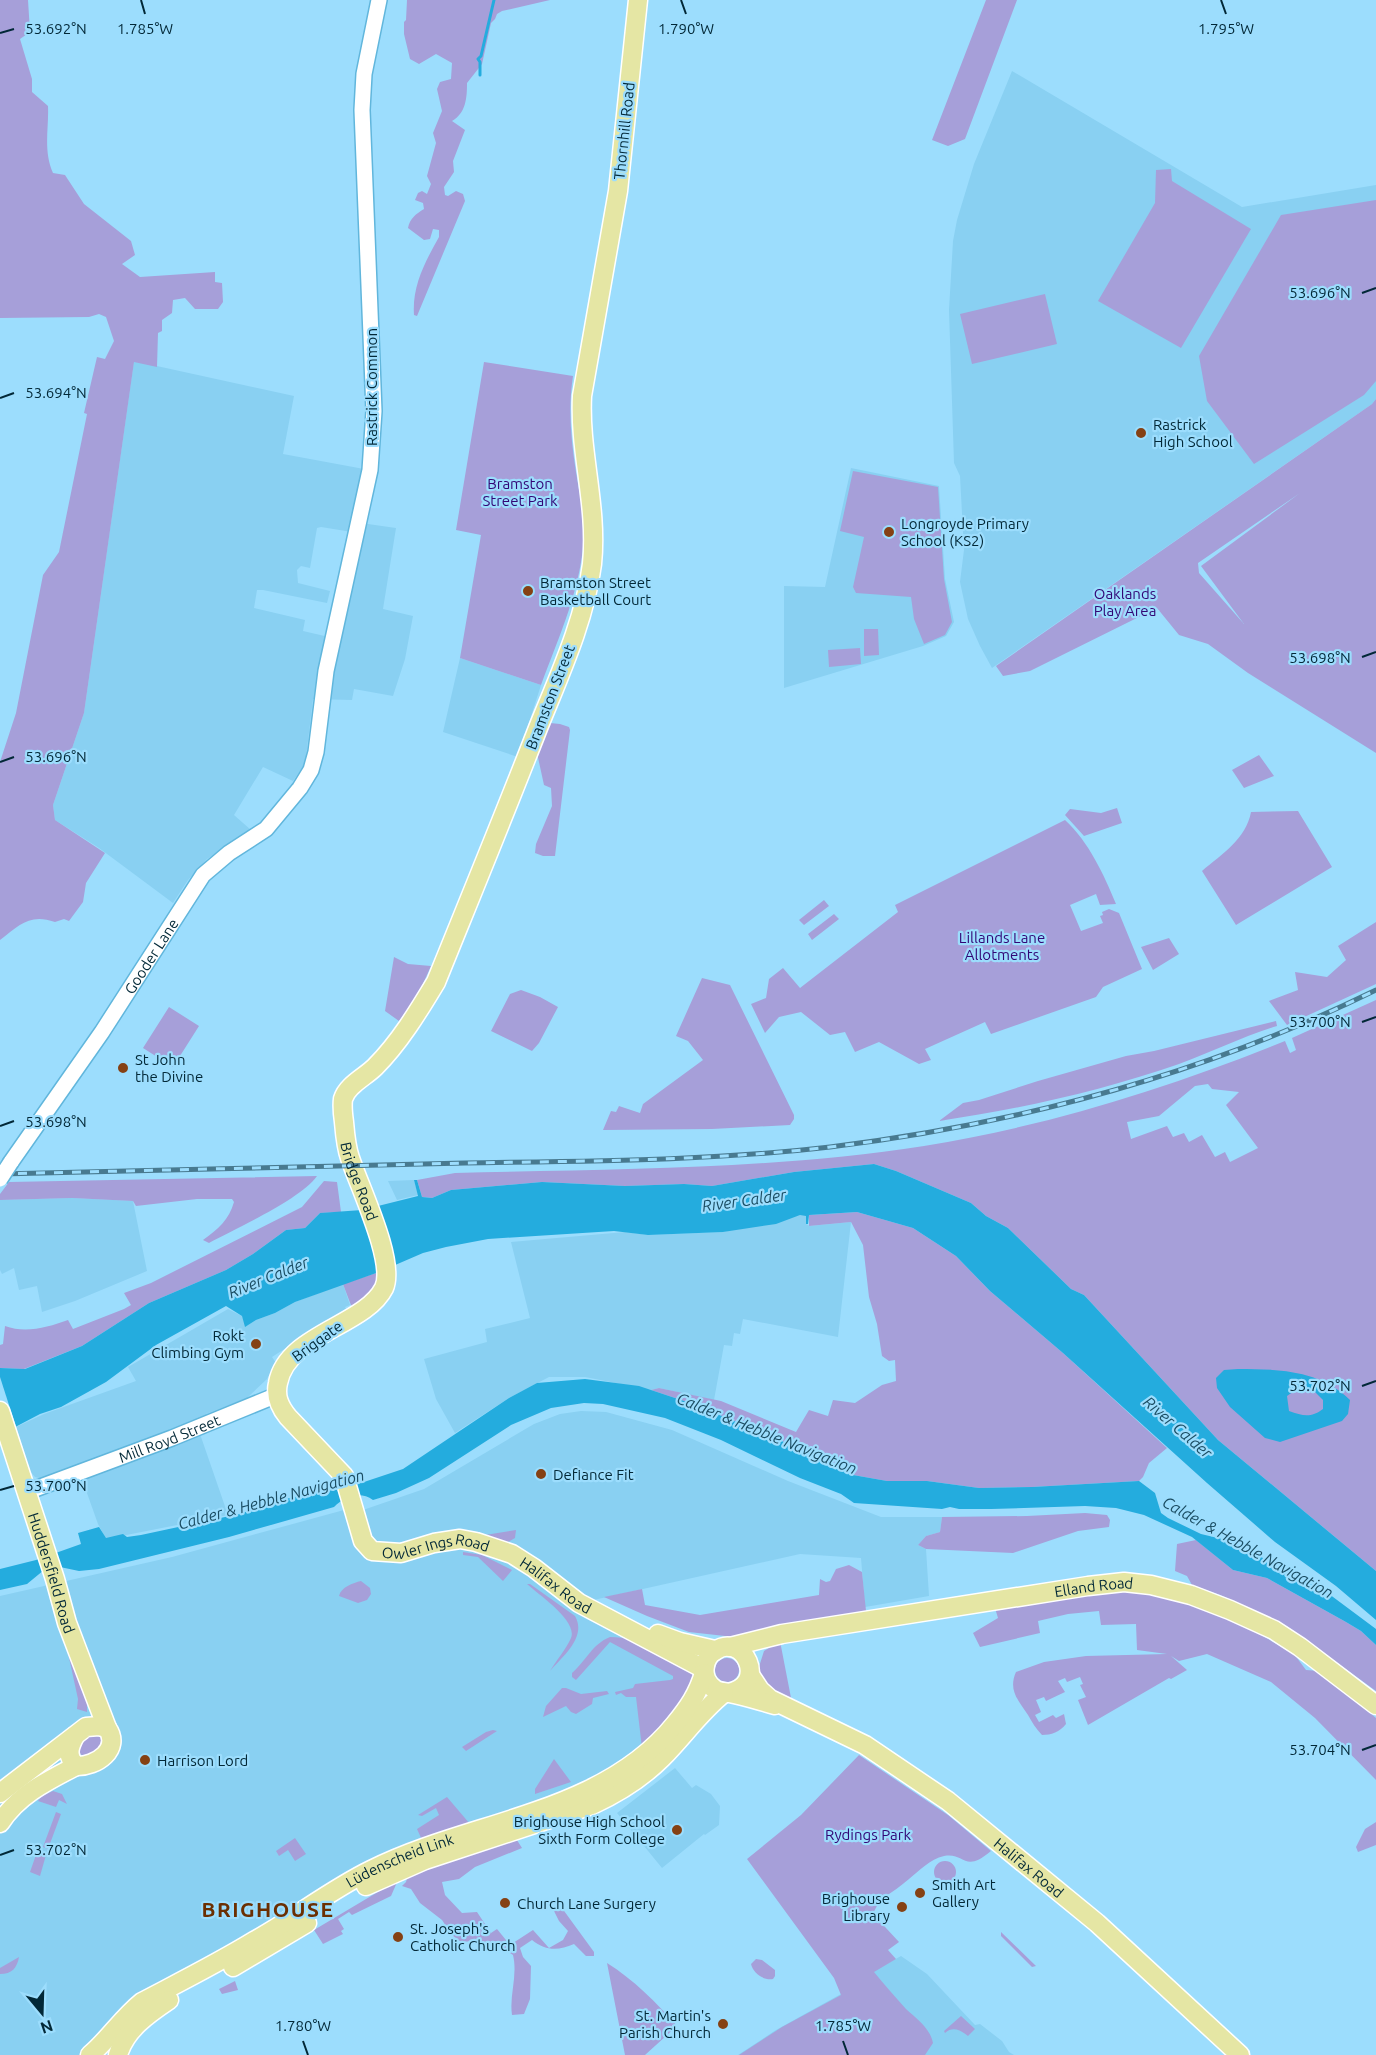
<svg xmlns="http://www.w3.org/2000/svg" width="1376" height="2055" font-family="Ubuntu,sans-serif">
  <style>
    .built { fill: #89d0f2; fill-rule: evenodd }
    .green { fill: #a69fd9; fill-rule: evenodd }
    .water { fill: #24acde; fill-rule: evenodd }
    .pier { fill: #9cddfd }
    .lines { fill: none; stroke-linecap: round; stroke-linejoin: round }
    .stream { stroke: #24acde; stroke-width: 3 }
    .minor-casing { stroke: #61b6dc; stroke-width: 18 }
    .major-casing { stroke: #fff; stroke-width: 21 }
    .minor { stroke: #fff; stroke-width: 15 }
    .major { stroke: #e5e6a4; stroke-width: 18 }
    .rail-casing { stroke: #487a90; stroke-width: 5 }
    .rail { stroke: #9cddfd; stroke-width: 3; stroke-dasharray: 9; stroke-linecap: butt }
    .minor-bridge-casing { stroke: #61b6dc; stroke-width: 18; stroke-linecap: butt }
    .minor-bridge { stroke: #fff; stroke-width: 15 }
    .ticks { fill: none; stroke: #022837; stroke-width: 2 }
    .poi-dot { fill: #854114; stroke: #9cddfd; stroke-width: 2 }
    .labels { text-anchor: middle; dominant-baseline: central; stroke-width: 4.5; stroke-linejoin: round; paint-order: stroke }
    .street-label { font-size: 15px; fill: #022837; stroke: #9cddfd }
    .poi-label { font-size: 15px; fill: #022837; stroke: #9cddfd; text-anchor: start }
    .park-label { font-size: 15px; fill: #320675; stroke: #9cddfd }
    .water-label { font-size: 16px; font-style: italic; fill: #1b4d63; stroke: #9cddfd }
    .district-label { font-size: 21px; font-weight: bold; letter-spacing: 1.5px; fill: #6b2f02; stroke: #9cddfd }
    .ticks-label { font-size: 15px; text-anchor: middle; fill: #022837; stroke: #9cddfd; stroke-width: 4.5; stroke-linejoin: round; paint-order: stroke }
  </style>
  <rect width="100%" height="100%" fill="#9cddfd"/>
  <path class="built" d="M1012 71 1242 207 1376 185V399L1372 404 992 668 980 646 968 619 960 582 964 550 960 476 954 463 949 310 953 241 957 220 974 164Z
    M134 361 294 396 283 454 364 469 354 522 396 528 383 609 413 616 405 659 393 696 354 689 352 700 313 699 306 757 303 767 293 781 263 767 234 815 251 830 207 859 188 880 173 903 99 848 55 820 53 805 84 713ZM321 527 352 532 329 637 303 631 305 620 254 608 257 590H263L327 603 330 591 298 583 297 570 301 566 310 568 317 528Z
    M851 468 939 486 945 579 954 622 946 636 923 646 784 688V586L825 587Z
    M460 658 541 685 518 757 443 732Z
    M414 1180 418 1195 397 1200 388 1181Z
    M72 1198 133 1201 147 1271 75 1301 42 1312 37 1286 19 1290 14 1268 2 1274 0 1270V1200Z
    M800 1215H806V1224L810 1226 851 1222 838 1337 743 1319 740 1334 734 1333 732 1346 724 1345 714 1400 659 1388 651 1390 585 1377H549L509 1398 455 1433 436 1399 424 1359 487 1342 485 1329 530 1318 511 1242 625 1232 648 1235 723 1232Z
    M343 1284 350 1305 345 1307 346 1309 272 1357 276 1363 267 1379 247 1398 206 1414 211 1430 200 1434 228 1515 106 1539 98 1524 77 1465 43 1479 35 1477 30 1471 16 1427 44 1414 136 1381 128 1367 228 1309 242 1316 246 1326 256 1320 275 1313 295 1302Z
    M581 1411 606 1412 672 1430 788 1481 881 1517H942L940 1532 926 1536 918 1545 926 1549 929 1596 865 1607 861 1558 800 1554 580 1603 704 1669 632 1765 448 1838 142 2002 90 2055H0V1596L172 1557 344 1510H363L424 1489 534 1424 560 1414Z
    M675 1768 692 1788 696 1785 711 1794 720 1806 719 1825 705 1835 704 1834 662 1868 617 1813Z
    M901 1956 927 1974 975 2025 980 2024 1002 2041 1009 2052 1014 2055H738L776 2030 841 1994 874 1971Z"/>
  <path class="green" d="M0 0H28L30 32 20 39 32 79V92L48 106C49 129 43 150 53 173L65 175 84 204 131 241 135 255 122 264 140 277 215 272V282L222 283 223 302 218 309H195L185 298 173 300 172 313 162 320V331L158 333 157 367 134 362 84 713 53 805 55 820 105 853 86 883 83 902 69 921 64 919 55 922C30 913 19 925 0 940V762L16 713 43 575 59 552 87 414 84 413 97 357 105 359 114 341 106 317 99 314 89 317 0 318Z
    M407 0H550L502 11 497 14 495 19 491 23 482 64 467 83C467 98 466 113 452 121L465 130 453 161 454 172 444 187 445 195 448 196 456 191 463 194 465 201 417 316 414 315C412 286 425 262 439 237V230L433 229 430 239 424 240 408 228C410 218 416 214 424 209L423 203 415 200 418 193 422 191 427 194 431 184 427 176 436 143 433 133 442 111 437 89 440 82 451 79 452 63 436 54 419 64 410 59 404 34V22L406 20Z
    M986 0H1017L965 139 948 146 932 140Z
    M1171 169 1172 181 1251 229 1181 348 1098 301 1155 203 1156 170Z
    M1376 200V381L1364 395 1254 464 1207 401 1199 356 1281 215Z
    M1045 294 1057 344 972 364 960 314Z
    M484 362 573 376C568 409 571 439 576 472 579 492 584 511 584 531 583 585 559 636 541 685L460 658 481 535 456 530Z
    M1376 399V753L1248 673 1208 644 1179 635 1157 608 1030 671 1003 676 996 666 1372 404ZM1300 493 1201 566 1244 624 1199 573 1198 563Z
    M853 471 938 487 944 579 952 622 945 635 924 644 914 619 911 597 856 593 853 587 864 537 840 531Z
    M864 629H878L879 655 864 656Z
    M860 648 861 664 829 667 828 650Z
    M550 723 560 724 569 727 570 730 555 856H543L535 853 536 844 552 806 551 788 544 785 537 753Z
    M1259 755 1274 776 1244 788 1232 770Z
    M1117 808 1122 823 1084 836 1065 815 1070 809 1101 813Z
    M1298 811 1332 867 1236 925 1202 871C1222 854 1246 839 1251 812Z
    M1065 820C1089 842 1104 875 1116 904L1100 905 1096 894 1070 905 1081 931 1103 923 1100 916 1103 915 1102 912 1109 909 1119 913 1142 969 1103 987 1096 997 991 1034 985 1022 925 1049 931 1060 919 1064 879 1042 855 1052 845 1032 830 1035 801 1012 779 1017 765 1033 751 1004 766 998 769 979 783 968 800 988 898 912 895 905Z
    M824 900 829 906 804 925 799 920Z
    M834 914 839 919 812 940 808 934Z
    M1376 922V984L1287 1025 1269 1001 1298 990 1295 972 1327 977 1346 960 1338 946Z
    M1169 938 1179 954 1153 970 1141 947Z
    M394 957 408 964 431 966 417 997 399 1021 385 1011Z
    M702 978 730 985 794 1115V1119L790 1125 712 1129 603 1130 611 1111 616 1112 619 1106 640 1113 643 1104 703 1060 688 1041 676 1036Z
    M521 990 540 997 558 1007 539 1043 532 1051 491 1031 510 994Z
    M1376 1000V1571L1218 1440 1084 1295 1071 1289 1008 1228 986 1216 971 1203 896 1171 874 1164 794 1172 712 1186 684 1184 625 1186 542 1182 451 1190 432 1198 422 1197 417 1180 455 1173C612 1169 769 1170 924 1146 1048 1126 1169 1088 1285 1041L1290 1053 1296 1050 1292 1038ZM1208 1084 1212 1089 1239 1092 1226 1105 1258 1148 1230 1162 1225 1152 1215 1157 1202 1135 1189 1142 1184 1133 1173 1137 1167 1126 1131 1139 1127 1122 1159 1116 1195 1086Z
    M169 1007 199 1026 173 1067 143 1048Z
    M1276 1021 1277 1026C1244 1036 1212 1052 1179 1064 1101 1091 1021 1109 939 1121L963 1103 979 1100 1038 1081 1126 1056 1154 1051Z
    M317 1176C300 1200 236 1228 209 1243L203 1240C218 1229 229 1220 234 1202L232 1199H197L136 1206 133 1201 72 1198 0 1200V1194L9 1182Z
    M324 1181 337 1182 341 1212 320 1213 305 1228 286 1230 253 1254 226 1270 149 1303 82 1346 24 1369 0 1368V1345L3 1344 5 1326C26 1334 48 1327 68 1320L73 1329 124 1309 131 1305 124 1293 151 1283 302 1207Z
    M857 1212 913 1228 956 1256 990 1291 1063 1353 1167 1448 1149 1463 1143 1477 1139 1481 1032 1487 979 1488 927 1481H887L853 1475 782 1441 693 1404 651 1390 659 1388 721 1401 796 1432 809 1410 828 1416 833 1400 855 1403 882 1385 896 1381 895 1360 889 1361 882 1356 877 1324 869 1297 863 1245 851 1222 809 1226V1215Z
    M379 1272C374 1292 369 1296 352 1308L343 1284Z
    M1085 1513 1107 1515 1110 1520 1109 1527 1078 1531 1013 1553 926 1549 918 1545 926 1536 940 1532 942 1517 1027 1516Z
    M516 1530 515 1538 508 1542 485 1537V1535Z
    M1196 1540 1233 1570 1267 1578 1346 1622 1361 1631 1376 1645V1691L1285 1625 1220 1595 1192 1585 1187 1576 1175 1571 1177 1544Z
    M463 1552 482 1555 512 1570 503 1581 478 1557 463 1555Z
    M849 1565 862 1572 866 1611 734 1637 689 1632 647 1616 604 1597 642 1589 645 1605 700 1615 819 1595 820 1579 826 1582 830 1581 836 1569Z
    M361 1581 370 1588 371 1594 367 1600 358 1603 339 1596C341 1587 353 1583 361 1581Z
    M527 1584H530L575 1616C587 1637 563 1656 550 1671 556 1661 566 1649 571 1638 578 1621 539 1595 527 1584Z
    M1114 1589 1143 1590 1175 1598 1242 1624 1294 1654 1306 1670 1319 1671 1376 1718V1780L1315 1718 1271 1682 1207 1654 1179 1661 1171 1656 1187 1670 1171 1679 1169 1678 1088 1725 1078 1700 1086 1697 1080 1685 1083 1684 1080 1677 1067 1682 1065 1678 1058 1681 1065 1692 1046 1701 1044 1697 1036 1700 1041 1712 1035 1715 1039 1722 1053 1715 1056 1718 1064 1714 1066 1724C1060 1732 1051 1735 1042 1735 1036 1729 1032 1722 1028 1715 1018 1700 1008 1690 1016 1672L1044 1662 1086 1656 1167 1654 1137 1650 1136 1624 1101 1625 1099 1611 1068 1614 1038 1621 1040 1633 980 1647 973 1633 998 1618 995 1608Z
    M610 1637C640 1637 669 1655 695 1667L696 1691 642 1748 636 1697H626L621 1693 616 1695 615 1692 633 1688 635 1684 670 1680 673 1679V1676L610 1642 576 1680 572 1677V1673C586 1661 592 1644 610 1637Z
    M780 1641 792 1703 770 1693 757 1673 764 1651Z
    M66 1644 87 1699V1712L77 1709 78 1699Z
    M715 1670a12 12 0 1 1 24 0a12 12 0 1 1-24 0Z
    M562 1688H566L581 1694 607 1691 609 1694 593 1698 592 1704 576 1714 571 1712 566 1706 543 1717 546 1706Z
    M493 1730 497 1731 466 1751 462 1747 486 1732Z
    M91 1735 101 1737V1748L88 1756 78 1754 80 1741Z
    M859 1755 948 1815 991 1851C964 1874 965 1852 944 1856 930 1859 919 1871 909 1879 901 1886 892 1892 883 1898 879 1902 875 1909 873 1914L899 1942 888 1950 896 1959 874 1972C884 1984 895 1997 906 2009 917 2019 930 2028 933 2043L925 2055H739L782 2027 841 1995 834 1978 747 1859 801 1815Z
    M554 1759 571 1782 535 1794V1789Z
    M53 1791 62 1794 67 1804 59 1800 56 1807 38 1801 42 1796Z
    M447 1797 470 1824 422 1840 417 1829 439 1815 436 1808 422 1816 418 1815Z
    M56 1812 61 1814 48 1849 43 1847Z
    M1376 1822V1845L1358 1852 1356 1847 1365 1829Z
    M515 1837 522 1848 475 1867 459 1879 442 1882 445 1895 462 1913 477 1912 491 1933 497 1929 510 1945 533 1930 549 1948 563 1940 568 1931 559 1921 552 1907 559 1904 594 1952V1956H586L574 1944C558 1951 546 1951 532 1940L520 1948 523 1957 531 1966 530 1999 524 2014 512 2015C509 1995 518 1976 513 1955 494 1942 484 1940 461 1942L452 1935 442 1920 420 1903 411 1889 402 1886 406 1882 408 1875Z
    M295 1838 306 1854 295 1861 288 1850 279 1856 276 1851Z
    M37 1852 46 1855 40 1876 30 1872Z
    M934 1872a11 11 0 1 1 22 0a11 11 0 1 1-22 0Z
    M398 1880 391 1896 352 1915 349 1912 338 1919 344 1929 341 1931 343 1934 323 1944 314 1930Z
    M1001 1932 1036 1966 1032 1967 1001 1936Z
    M19 1957C17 1968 12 1974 0 1974V1968Z
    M756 1959 762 1960 775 1970V1976L773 1979C764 1981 753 1973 751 1964Z
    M607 1963C634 1980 656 2002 677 2026L645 2055H625Z
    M235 1981 238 1990 222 1994 219 1989Z
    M961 2016 975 2029 968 2036C960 2030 953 2026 945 2033L944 2031Z"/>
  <path class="water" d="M874 1164 896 1171 971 1203 986 1216 1008 1228 1071 1289 1084 1295 1218 1440 1376 1571V1620L1336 1586 1275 1542 1207 1483 1063 1353 990 1291 956 1256 913 1228 857 1212 809 1215 808 1224H806V1216L800 1215 776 1224 723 1232 648 1235 614 1231 488 1239 446 1247 423 1253 379 1272 295 1302 275 1313 256 1320 245 1327 242 1316 226 1306 156 1345 106 1382 61 1407 40 1414 0 1435V1368L25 1369 82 1346 149 1303 226 1270 253 1254 286 1230 305 1228 320 1213 362 1210 418 1196 414 1180H417L422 1197 432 1198 451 1190 542 1182 625 1186 684 1184 712 1186 794 1172Z
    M1238 1369C1278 1369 1320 1370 1350 1400L1348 1414 1342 1421 1280 1442 1265 1438 1230 1407 1217 1388 1216 1378 1224 1370ZM1306 1389 1315 1392 1323 1400V1409C1311 1418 1303 1416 1289 1411L1287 1396 1294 1391Z
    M585 1379 639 1386 693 1404 782 1441 853 1475 887 1481H927L979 1488 1032 1487 1139 1481 1155 1493 1161 1513 1168 1518 1201 1534 1226 1540 1263 1558 1329 1594 1376 1629V1645L1361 1631 1346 1622 1267 1578 1233 1570 1192 1537 1144 1515 1116 1508 1085 1506 991 1509H959L950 1507 942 1509 854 1503 841 1494 800 1478 721 1440 665 1418 603 1404 584 1403 551 1408 511 1425 429 1478 396 1493 373 1500C360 1491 346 1496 334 1507L229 1537 99 1569 79 1571 60 1567 44 1570 27 1584 0 1590V1569L36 1560 81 1544 78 1533 99 1527 106 1538 123 1534 127 1537 141 1535 239 1514 340 1482 343 1489 403 1469 509 1398 537 1383Z"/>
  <path class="pier" d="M0 1377 17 1430 0 1438Z"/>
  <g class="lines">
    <path class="stream" d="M480 75V62L478 59 481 56 494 0"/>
    <defs>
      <g id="minor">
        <path id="s1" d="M11 1162 102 1032 203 875 229 853 266 829 300 788 311 770 316 752 326 671 370 470 374 411 362 110 364 74 379 0"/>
        <path id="s2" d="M27 1492 172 1438 277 1395"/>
      </g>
      <g id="major">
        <path id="s3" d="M638 0 618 191 582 396C579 452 598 506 592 564 585 620 559 676 538 728 505 813 470 898 436 982 418 1012 399 1043 375 1067 365 1077 347 1085 343 1099 342 1106 343 1115 344 1122 345 1134 346 1147 350 1158 359 1186 396 1262 384 1288 365 1326 287 1334 278 1383 275 1396 279 1406 288 1417L344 1476 363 1541 372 1551 401 1553 434 1543 460 1539 476 1542 512 1554 534 1568 579 1603 704 1669"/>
        <path id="s4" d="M0 1411 55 1579 67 1623 107 1728C122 1749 96 1767 76 1766 66 1756 69 1747 75 1736"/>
        <path d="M658 1634 680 1642 715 1650"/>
        <path id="s5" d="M730 1647 782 1634 1088 1586 1124 1582 1151 1585 1191 1595 1230 1610 1274 1630 1300 1647 1376 1705"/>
        <path id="s6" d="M750 1675 760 1690 770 1699 865 1745 948 1801 1097 1923 1240 2055"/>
        <path d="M728 1693C770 1685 743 1631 715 1651 709 1654 706 1660 705 1666 703 1675 707 1685 716 1690 720 1692 725 1692 729 1693 745 1696 760 1701 775 1705"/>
        <path d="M0 1793 86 1727 99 1726 107 1728"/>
        <path d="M0 1823C18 1795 47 1781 76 1766"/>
        <path d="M366 1886 425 1860 592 1805C618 1793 642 1778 662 1758 684 1736 700 1712 724 1693"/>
        <path d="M233 1967 307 1923"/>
        <path id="s7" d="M90 2055C109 2039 122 2018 142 2002 180 1982 218 1963 254 1941 294 1919 330 1890 371 1870 470 1820 602 1815 675 1724 688 1708 698 1694 704 1673"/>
        <path d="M118 2055C125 2030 148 2014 169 2000"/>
      </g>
    </defs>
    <use href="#minor" class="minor-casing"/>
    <use href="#major" class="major-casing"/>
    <use href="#minor" class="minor"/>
    <use href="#major" class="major"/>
    <defs>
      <path id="rail" d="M0 1174C155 1170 310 1167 465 1163 586 1161 709 1161 830 1147 1018 1124 1205 1074 1376 990"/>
    </defs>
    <use href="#rail" class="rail-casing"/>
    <use href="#rail" class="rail"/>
    <defs>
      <path id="minor-bridge" d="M0 1179 11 1162"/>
    </defs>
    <use href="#minor-bridge" class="minor-bridge-casing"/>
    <use href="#minor-bridge" class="minor-bridge"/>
  </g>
  <path class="ticks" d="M141 0 145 14M681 0 686 14M1221 0 1226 14M0 33 14 29M1362 293 1376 288M0 398 14 393M1362 657 1376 652M0 762 14 757M1362 1022 1376 1017M0 1126 14 1121M1362 1386 1376 1381M0 1490 14 1486M1362 1750 1376 1745M0 1855 14 1850M303 2041 308 2055M843 2041 848 2055"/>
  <g class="poi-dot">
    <circle cx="1141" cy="433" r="6"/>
    <circle cx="889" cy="532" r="6"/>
    <circle cx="528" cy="591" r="6"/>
    <circle cx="123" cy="1068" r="6"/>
    <circle cx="256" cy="1344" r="6"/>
    <circle cx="541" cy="1474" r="6"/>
    <circle cx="145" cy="1760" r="6"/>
    <circle cx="677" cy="1830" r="6"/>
    <circle cx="920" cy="1893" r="6"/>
    <circle cx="505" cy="1903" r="6"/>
    <circle cx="902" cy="1907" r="6"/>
    <circle cx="398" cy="1937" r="6"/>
    <circle cx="723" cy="2024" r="6"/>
  </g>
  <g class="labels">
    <g class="street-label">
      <text transform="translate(624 131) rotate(-84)">Thornhill Road</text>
      <text transform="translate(371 387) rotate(-90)">Rastrick Common</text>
      <text transform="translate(550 697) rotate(-69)">Bramston Street</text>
      <text stroke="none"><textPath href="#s1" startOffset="249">Gooder Lane</textPath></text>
      <text stroke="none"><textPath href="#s3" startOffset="1251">Bridge Road</textPath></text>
      <text transform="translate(317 1341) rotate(-36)">Briggate</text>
      <text stroke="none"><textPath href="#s2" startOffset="152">Mill Royd Street</textPath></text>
      <text stroke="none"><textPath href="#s3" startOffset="1773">Owler Ings Road</textPath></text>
      <text stroke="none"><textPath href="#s4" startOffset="170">Huddersfield Road</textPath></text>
      <text stroke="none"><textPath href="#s3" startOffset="1906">Halifax Road</textPath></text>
      <text stroke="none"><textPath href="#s5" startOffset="369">Elland Road</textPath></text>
      <text stroke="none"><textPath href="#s7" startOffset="369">Lüdenscheid Link</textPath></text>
      <text stroke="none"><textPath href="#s6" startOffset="342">Halifax Road</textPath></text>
    </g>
    <g class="poi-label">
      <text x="1153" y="424">Rastrick<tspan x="1153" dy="17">High School</tspan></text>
      <text x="901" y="523">Longroyde Primary<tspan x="901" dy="17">School (KS2)</tspan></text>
      <text x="540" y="582">Bramston Street<tspan x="540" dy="17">Basketball Court</tspan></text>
      <text x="135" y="1059">St John<tspan x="135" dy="17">the Divine</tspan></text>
      <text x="244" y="1335" text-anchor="end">Rokt<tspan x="244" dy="17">Climbing Gym</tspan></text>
      <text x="553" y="1474">Defiance Fit</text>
      <text x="157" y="1760">Harrison Lord</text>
      <text x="665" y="1821" text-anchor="end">Brighouse High School<tspan x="665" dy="17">Sixth Form College</tspan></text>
      <text x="932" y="1884">Smith Art<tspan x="932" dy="17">Gallery</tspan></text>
      <text x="890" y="1898" text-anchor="end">Brighouse<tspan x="890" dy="17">Library</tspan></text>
      <text x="517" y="1903">Church Lane Surgery</text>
      <text x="410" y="1928">St. Joseph's<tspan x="410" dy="17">Catholic Church</tspan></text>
      <text x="711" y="2015" text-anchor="end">St. Martin's<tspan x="711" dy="17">Parish Church</tspan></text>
    </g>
    <g class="park-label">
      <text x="520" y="483">Bramston<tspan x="520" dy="17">Street Park</tspan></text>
      <text x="1125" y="593">Oaklands<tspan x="1125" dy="17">Play Area</tspan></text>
      <text x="1002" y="937">Lillands Lane<tspan x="1002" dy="17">Allotments</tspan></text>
      <text x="868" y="1834">Rydings Park</text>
    </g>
    <g class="water-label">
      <text transform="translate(744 1200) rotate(-8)">River Calder</text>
      <text transform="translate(268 1277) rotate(-22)">River Calder</text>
      <text transform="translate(1178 1427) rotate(41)">River Calder</text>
      <text transform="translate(767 1433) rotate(22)">Calder &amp; Hebble Navigation</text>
      <text transform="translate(271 1499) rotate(-15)">Calder &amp; Hebble Navigation</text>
      <text transform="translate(1248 1547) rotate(29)">Calder &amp; Hebble Navigation</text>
    </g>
    <g class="district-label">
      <text x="268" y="1909">BRIGHOUSE</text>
    </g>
  </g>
  <g class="ticks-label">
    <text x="56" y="34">53.692°N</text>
    <text x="145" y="34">1.785°W</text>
    <text x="686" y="34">1.790°W</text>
    <text x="1226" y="34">1.795°W</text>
    <text x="1320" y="298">53.696°N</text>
    <text x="56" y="398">53.694°N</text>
    <text x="1320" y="663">53.698°N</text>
    <text x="56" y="762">53.696°N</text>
    <text x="1320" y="1027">53.700°N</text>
    <text x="56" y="1127">53.698°N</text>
    <text x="1320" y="1391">53.702°N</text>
    <text x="56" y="1491">53.700°N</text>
    <text x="1320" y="1755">53.704°N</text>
    <text x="56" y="1855">53.702°N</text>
    <text x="303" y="2031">1.780°W</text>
    <text x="843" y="2031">1.785°W</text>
  </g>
  <g transform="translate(42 2013) rotate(161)" stroke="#9cddfd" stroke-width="4.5" paint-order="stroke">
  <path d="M0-4.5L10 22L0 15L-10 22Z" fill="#022837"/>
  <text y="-9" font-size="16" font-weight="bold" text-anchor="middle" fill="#022837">N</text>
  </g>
</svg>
